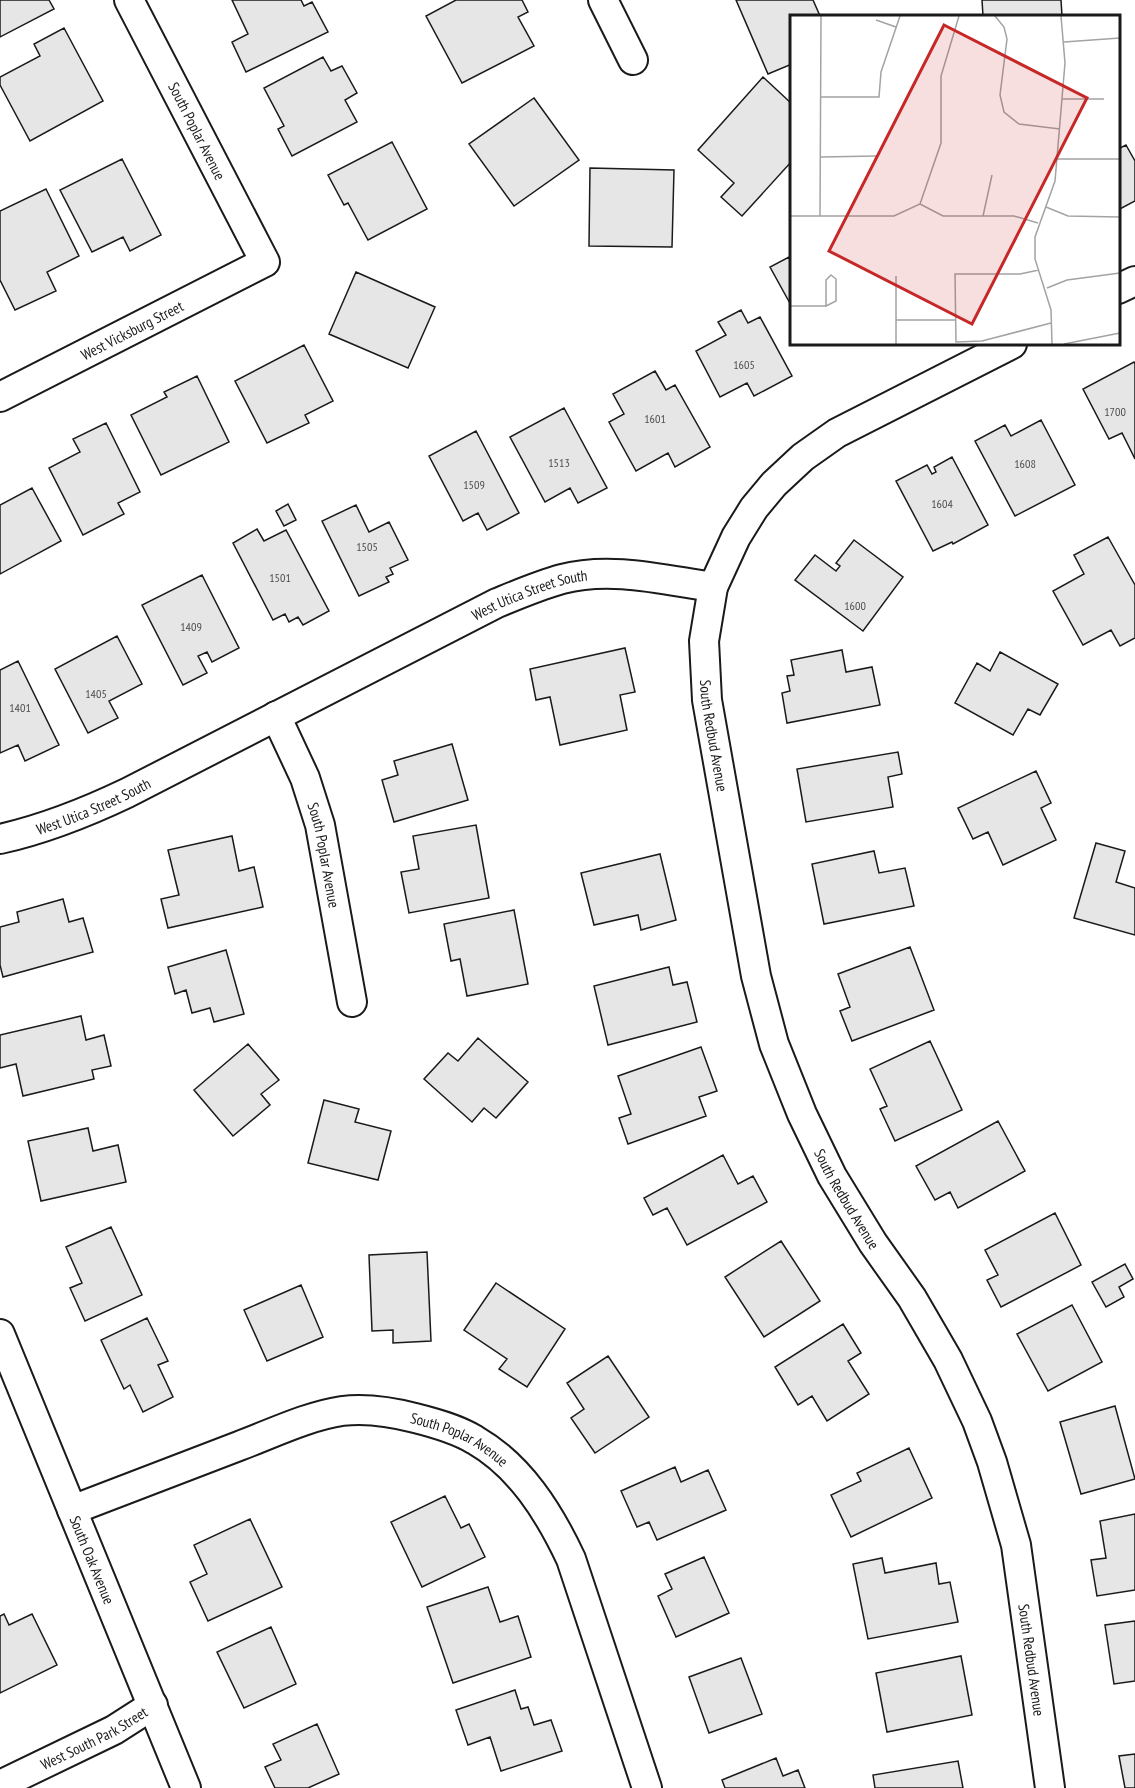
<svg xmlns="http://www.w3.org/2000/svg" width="1135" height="1788" font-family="'PT Sans Narrow',sans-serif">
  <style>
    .building { fill: #e6e6e6; stroke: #1a1a1a; stroke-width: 1.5 }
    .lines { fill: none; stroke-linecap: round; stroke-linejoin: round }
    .street-casing { stroke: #1a1a1a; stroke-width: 32 }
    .street { stroke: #fff; stroke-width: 28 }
    .labels { text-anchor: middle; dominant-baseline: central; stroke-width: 4.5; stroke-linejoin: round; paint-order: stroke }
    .number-label { font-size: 12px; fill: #4d4d4d }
    .street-label { font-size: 15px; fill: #1a1a1a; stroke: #fff }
    .inset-road { fill: none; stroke: #a3a3a3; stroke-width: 1.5 }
    .view { fill: #c62828; fill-opacity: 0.15; stroke: #c62828; stroke-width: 3 }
    .inset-edge { fill: none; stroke: #1a1a1a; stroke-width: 3 }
  </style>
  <rect width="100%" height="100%" fill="#fff"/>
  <path class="building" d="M0 0H49L54 9 0 37Z
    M232 0H301L304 6 312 2 328 32 246 72 232 42 248 34Z
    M456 0H522L528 12 518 17 534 46 462 83 426 16Z
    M736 0H813L820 16H792V64L768 74Z
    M982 0H1061L1062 16H983Z
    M64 28 103 101 30 141 0 85V77L40 56 34 44Z
    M323 57 331 71 342 66 357 93 345 100 357 122 292 156 278 129 284 126 264 88Z
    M763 77 792 104V161L742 216 721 197 734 183 698 150Z
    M534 98 579 160 514 206 469 144Z
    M392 142 427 209 368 240 348 203 344 205 328 175Z
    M1126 145 1135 161V201L1118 210V149Z
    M122 159 161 235 130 251 123 237 92 252 60 190Z
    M590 168 674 170 672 247 589 246Z
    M46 189 79 256 47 272 56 291 15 310 0 280V211Z
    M789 257 792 263V307L770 267Z
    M356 272 435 307 408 368 329 334Z
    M741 310 748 323 760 317 792 376 754 396 747 383 720 397 696 351 726 335 718 322Z
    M304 345 333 401 305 415 309 423 267 443 235 381Z
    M1134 362 1135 364V459L1122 433 1109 439 1083 389Z
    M655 371 666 390 675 385 710 447 675 467 668 453 636 471 609 422 624 414 613 394Z
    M197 376 229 442 161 475 131 415 167 397 164 392Z
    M564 408 607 488 578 503 570 488 545 502 510 437Z
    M1041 420 1075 485 1015 516 975 441 1005 425 1011 436Z
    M106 423 140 492 118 503 124 514 83 535 49 468 80 452 73 439Z
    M476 431 519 513 487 530 478 513 463 521 429 456Z
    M952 457 988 525 953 544 952 542 933 551 896 481 927 465 932 474 936 472 934 467Z
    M32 488 61 541 0 574V505Z
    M288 504 296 520 284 526 276 511Z
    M356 505 369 532 389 522 408 560 390 568 393 574 386 577 389 582 359 596 322 521Z
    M257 529 264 541 286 530 329 611 303 625 298 617 289 622 285 614 273 620 233 543Z
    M1108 537 1135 585V638L1120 646 1111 630 1083 645 1053 591 1084 574 1074 555Z
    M854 540 903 577 863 631 795 580 815 555 836 571 840 566 836 563Z
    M202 575 239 648 212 662 207 652 198 656 207 673 183 685 142 605Z
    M117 636 142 684 109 701 118 718 88 733 55 669Z
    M625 648 635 692 620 695 627 730 560 745 550 697 536 700 530 669Z
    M842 650 846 672 872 667 880 705 787 723 782 693 790 691 787 676 794 675 791 660Z
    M1000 652 1058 684 1040 715 1028 709 1013 735 955 703 977 663 990 671Z
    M18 661 59 745 25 761 18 745 0 753V670Z
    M452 744 468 800 394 822 382 780 398 775 394 761Z
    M898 752 902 774 888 777 893 807 806 822 797 769Z
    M1036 771 1051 803 1041 808 1056 840 1003 865 988 832 973 839 958 808Z
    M476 825 489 898 409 913 401 872 419 869 413 836Z
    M232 836 239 871 254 867 263 907 168 928 161 899 179 895 168 850Z
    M1096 843 1125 851 1116 882 1135 888V935L1074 918Z
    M874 851 879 873 905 868 914 906 824 924 812 864Z
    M660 854 676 920 641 930 638 915 594 925 581 873Z
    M63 899 69 922 83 918 93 952 3 977 0 965V927L19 922 17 912Z
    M514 910 528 984 467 996 460 959 451 961 444 924Z
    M910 947 934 1010 852 1041 840 1011 850 1007 838 974Z
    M226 950 244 1014 214 1022 210 1008 192 1013 186 990 175 994 168 967Z
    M669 967 673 985 687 982 697 1022 608 1045 594 986Z
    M81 1016 86 1040 104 1035 111 1066 92 1070 94 1079 23 1096 16 1064 0 1068V1035Z
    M478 1038 528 1082 496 1118 484 1108 472 1122 424 1079 448 1053 458 1061Z
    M930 1041 962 1110 895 1141 880 1109 887 1106 870 1069Z
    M248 1044 279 1080 261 1094 270 1105 233 1136 194 1090Z
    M701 1047 717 1091 699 1097 706 1116 628 1144 619 1118 631 1114 618 1076Z
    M324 1100 359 1109 355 1122 391 1131 378 1180 308 1163Z
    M998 1121 1025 1171 958 1208 950 1192 935 1200 916 1166Z
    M88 1128 93 1151 118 1145 126 1182 41 1201 28 1141Z
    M723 1155 738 1184 753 1176 767 1202 687 1245 667 1208 653 1215 644 1198Z
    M1055 1213 1081 1265 1001 1307 987 1280 998 1275 985 1250Z
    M111 1227 142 1295 85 1321 70 1288 82 1283 66 1247Z
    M781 1241 820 1301 764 1337 725 1277Z
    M427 1252 431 1341 393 1343V1330L372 1331 369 1255Z
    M1125 1264 1133 1279 1119 1287 1124 1297 1106 1307 1092 1282Z
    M496 1283 565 1329 527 1387 499 1369 507 1359 464 1330Z
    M301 1285 323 1337 267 1361 244 1310Z
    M1072 1305 1102 1362 1048 1391 1017 1334Z
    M147 1318 168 1361 158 1365 173 1397 143 1412 130 1385 124 1389 101 1340Z
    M843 1324 861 1353 848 1361 869 1394 827 1421 812 1396 798 1405 775 1367Z
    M608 1356 649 1417 595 1453 571 1418 584 1409 567 1383Z
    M1115 1406 1135 1479 1081 1494 1060 1422Z
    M909 1448 932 1498 851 1537 831 1495 861 1481 857 1473Z
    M675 1467 681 1482 708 1470 726 1510 657 1540 649 1522 637 1527 621 1491Z
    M445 1496 461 1528 469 1524 485 1557 422 1587 391 1522Z
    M1135 1514V1590L1097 1596 1091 1560 1106 1558 1100 1521Z
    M250 1519 282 1587 208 1621 190 1582 207 1574 194 1545Z
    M704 1557 729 1613 676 1637 658 1596 672 1589 665 1574Z
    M882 1558 885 1573 936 1563 939 1584 950 1582 958 1622 868 1639 853 1564Z
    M488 1587 500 1622 518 1616 531 1657 453 1683 427 1607Z
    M4 1614 9 1625 32 1614 57 1665 0 1693V1616Z
    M1135 1621V1681L1114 1684 1105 1625Z
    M271 1627 296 1684 244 1708 217 1652Z
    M961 1656 972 1715 887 1732 876 1673Z
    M741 1658 762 1714 709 1733 689 1677Z
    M515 1690 521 1709 528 1707 534 1725 551 1720 562 1751 501 1771 490 1737 468 1745 456 1710Z
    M317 1724 339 1774 308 1788H275L265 1767 281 1760 273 1744Z
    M1135 1754V1788H1125L1119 1756Z
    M776 1758 783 1776 798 1770 805 1788H725L722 1780Z
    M958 1761 963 1788H875L873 1775Z"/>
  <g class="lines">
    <defs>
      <g id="street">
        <path d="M603 0 633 60"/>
        <path d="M1118 289 1135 281"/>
        <path id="s1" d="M1012 344 837 433 803 457 774 484 754 508 736 537 713 587 704 641 707 700 756 976 774 1044 802 1114 832 1176 873 1243 912 1298 948 1360 977 1421 992 1462 1016 1545 1050 1788"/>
        <path id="s2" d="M0 397 265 262 129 0"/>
        <path id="s3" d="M276 716 305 778 320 825 352 1002"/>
        <path id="s4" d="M0 839C45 829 85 813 127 793L497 603C519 594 540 585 562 579 611 566 664 580 713 587"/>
        <path id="s5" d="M0 1334 186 1788"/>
        <path id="s6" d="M72 1510C128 1489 183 1467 239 1446 271 1434 308 1416 342 1411 366 1408 392 1412 415 1418 435 1423 457 1429 475 1440 520 1466 549 1512 571 1559L647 1788"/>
        <path id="s7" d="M0 1785 114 1730 153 1705"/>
      </g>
    </defs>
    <use href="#street" class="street-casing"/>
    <use href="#street" class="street"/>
  </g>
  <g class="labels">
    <g class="number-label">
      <text x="744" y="364">1605</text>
      <text x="1115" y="411">1700</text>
      <text x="655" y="418">1601</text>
      <text x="559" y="462">1513</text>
      <text x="1025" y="463">1608</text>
      <text x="474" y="484">1509</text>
      <text x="942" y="503">1604</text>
      <text x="367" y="546">1505</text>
      <text x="280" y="577">1501</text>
      <text x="855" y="605">1600</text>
      <text x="191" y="626">1409</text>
      <text x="96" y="693">1405</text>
      <text x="20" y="707">1401</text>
    </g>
    <g class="street-label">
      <text transform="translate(197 131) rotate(63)">South Poplar Avenue</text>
      <text stroke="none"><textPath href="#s2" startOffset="148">West Vicksburg Street</textPath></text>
      <text stroke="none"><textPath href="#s4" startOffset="585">West Utica Street South</textPath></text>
      <text stroke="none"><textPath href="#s1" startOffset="548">South Redbud Avenue</textPath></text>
      <text stroke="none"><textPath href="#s4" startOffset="99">West Utica Street South</textPath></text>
      <text stroke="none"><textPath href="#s3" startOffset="148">South Poplar Avenue</textPath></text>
      <text stroke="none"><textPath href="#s1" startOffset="1034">South Redbud Avenue</textPath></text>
      <text stroke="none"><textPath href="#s6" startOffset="411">South Poplar Avenue</textPath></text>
      <text stroke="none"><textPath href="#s5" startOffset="244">South Oak Avenue</textPath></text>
      <text stroke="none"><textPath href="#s1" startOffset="1538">South Redbud Avenue</textPath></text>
      <text stroke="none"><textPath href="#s7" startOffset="105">West South Park Street</textPath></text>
    </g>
  </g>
  <g transform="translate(790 15)">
    <rect width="330" height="330" fill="#fff"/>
    <path class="inset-road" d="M205 1 214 12 217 24 210 80 214 97 229 109 270 114M86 5 106 12M274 27 330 23M31 82H89L91 57 110 1M272 84H314M31 142 86 141M267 144H330M130 189 153 201H224L248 208M256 192 278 201 330 202M0 201H104L130 189 151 128V61L169 1M30 201 31 1M193 201 202 160M249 255 230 259H165L166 327 192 326 261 308M41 260 46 264V286L36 291V265ZM106 261V329M257 273 277 265 330 258M0 291H36M106 305H166M262 329 261 295 245 244V222L265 166 275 48 271 1M274 329 330 318"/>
    <path class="view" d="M154 10 297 83 182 309 39 236Z"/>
    <rect width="330" height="330" class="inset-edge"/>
  </g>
</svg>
